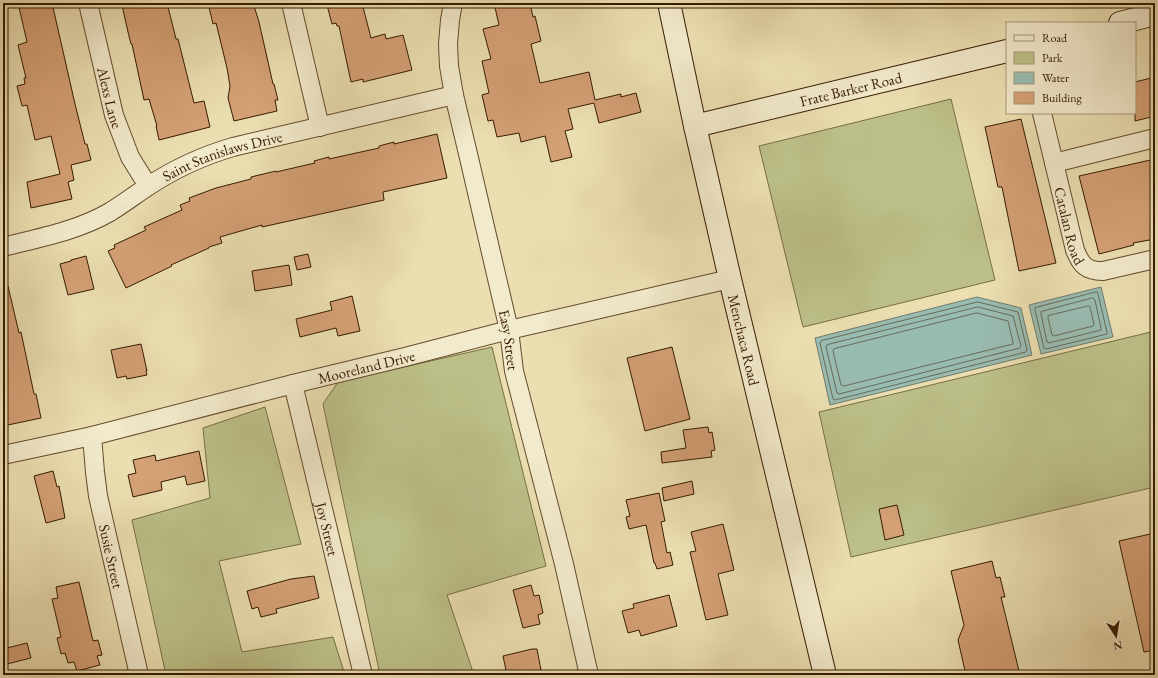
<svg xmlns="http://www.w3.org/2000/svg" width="1158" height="678" font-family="'EB Garamond',serif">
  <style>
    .green { fill: #bcc088; stroke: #796d44 }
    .water { fill: #99bcb2; stroke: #717b6b }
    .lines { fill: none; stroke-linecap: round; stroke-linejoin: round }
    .shore { stroke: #686b59; stroke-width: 1 }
    .building { fill: #d4a075; stroke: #361a00 }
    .street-casing { stroke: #634b2c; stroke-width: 20 }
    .secondary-casing { stroke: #361a00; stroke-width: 24 }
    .street { stroke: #f2eacc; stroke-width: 18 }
    .secondary { stroke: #f2eacc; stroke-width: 22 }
    .labels { text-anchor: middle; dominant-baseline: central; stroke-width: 3.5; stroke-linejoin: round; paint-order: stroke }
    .street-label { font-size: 15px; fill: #361a00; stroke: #f2eacc }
  </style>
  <rect width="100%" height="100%" fill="#ebdfb1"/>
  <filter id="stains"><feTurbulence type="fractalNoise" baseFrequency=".005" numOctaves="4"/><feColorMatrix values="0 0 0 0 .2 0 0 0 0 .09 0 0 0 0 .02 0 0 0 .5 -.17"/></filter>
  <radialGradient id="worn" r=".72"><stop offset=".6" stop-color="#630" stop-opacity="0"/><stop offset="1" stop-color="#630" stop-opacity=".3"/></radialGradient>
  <path class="green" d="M951 99 995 280 803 327 759 146Z
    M1155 331V487L851 557 819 412Z
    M492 347 546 566 447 595 474 675H380L323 404 338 382Z
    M265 407 301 544 219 561 242 652 333 637 345 675H166L132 520 210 498 203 428Z"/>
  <path class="water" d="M1101 287 1113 337 1041 354 1029 305Z
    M977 297 1021 308 1032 355 830 405 815 338Z"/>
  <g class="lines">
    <path class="shore" d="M1097 292 1098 294 1107 332V334L1046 349 1044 348 1035 310V308Z
      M1093 298 1095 300 1101 328V330L1049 343 1047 342 1041 314V312Z
      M978 302 1018 312 1027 350 1026 352 835 400 833 399 820 343 821 341Z
      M1089 306 1090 307 1094 324 1093 326 1054 336 1052 335 1048 318V316Z
      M978 307 1013 316 1021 346 1020 348 839 394 837 393 826 347 827 345Z
      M977 313 1008 321 1013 342V344L844 386 841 385 833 351 834 349Z"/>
  </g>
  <path class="building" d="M18 3H52L75 104 85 144H87L91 160 71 165 74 180 68 182 72 199 31 208 27 182 60 174 51 136 35 140 27 105 22 106 17 86 25 84 24 78H26L18 45 27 42Z
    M123 3H167L176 39H178L194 103 204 101 210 127 159 140 156 126H157L149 99 144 100 132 44H131L128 32 122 5H124Z
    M208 3H253L259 22 273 84H274L278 100H275L277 111 234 121 228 98 230 86 227 68 216 23 213 24Z
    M334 3H362L371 38 385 34 386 39 403 35 412 70 363 82V79L351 82 339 26H337L336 23 332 24 327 5Z
    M494 3H530L533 17 535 16 541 41 531 44 540 83 589 72 595 100 621 94V97L636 93 641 112 599 123 594 103 568 109 573 129 565 131 572 157 551 162 545 136 521 142 519 133 497 137 493 120 488 121 482 95 489 93 482 61 491 59 483 29 499 25Z
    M1155 77V116L1135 121V82Z
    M1021 119 1056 263 1019 271 1002 187H998L985 127Z
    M437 134 447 178 383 192 384 200 262 227V225L220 237 222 243 209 247V248L171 265 172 266 126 288 108 251 115 248 114 245 146 230 144 227 182 210 180 205 190 201 189 198 216 188 251 179V177L276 171V172L315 163 314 161 329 157V159L379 148V146L394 142V144Z
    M1155 159V239L1133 243 1134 245 1099 254 1079 176Z
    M308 254 311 267 297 270 294 257Z
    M86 256 94 289 68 295 60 264 71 261V260Z
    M289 265 292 285 255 291 252 271Z
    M3 286H8L19 333 21 332 34 394H36L41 418 3 426Z
    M352 296 360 331 338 336 336 328 300 337 296 319 332 310 330 302Z
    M141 344 147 371H146L147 375 127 379 126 376 117 378 111 350Z
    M672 347 690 419 645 431 627 358Z
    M708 427 709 433 712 432 715 450 711 451 712 457 662 463 661 452 686 448 683 430Z
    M199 451 205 481 187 485 185 476 161 482 162 490 133 497 128 475 136 473 133 460 155 455 156 461Z
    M53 471 57 487 59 486 65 518 46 523 34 476Z
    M692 481 694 494 664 501 662 488Z
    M659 493 665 521 661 522 667 553 670 552 673 565 657 569 655 563H654L646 525 629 529 626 517 630 516 626 500Z
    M897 505 904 535 885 540 879 509Z
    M723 524 734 570 718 574 728 615 706 620 690 552 696 551 691 532Z
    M1155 533V650L1144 652 1119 541Z
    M992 561 996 578 1000 577 1005 597H1001L1020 675H966L958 640 964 625 951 571Z
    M314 576 319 598 276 609 277 613 261 617 258 607 252 609 247 591 291 579Z
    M79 582 93 641 98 640 102 655 97 656 100 665 77 671 74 662 68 663 65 653 61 654 57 638 61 637 52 599 58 598 56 587Z
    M531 585 534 596 539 595 543 613 538 615 540 624 523 628 513 590Z
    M669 595 677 626 641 636 639 630 628 633 622 611 634 608 633 604Z
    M27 643 31 658 3 665V649Z
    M532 649H537L541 670 517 675H507L503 656Z"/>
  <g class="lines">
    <defs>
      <g id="street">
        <path id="s1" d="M88 3 114 115 130 157 148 186"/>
        <path d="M291 3 320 127"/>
        <path id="s2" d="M453 3 450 20 448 44 449 66 454 95 469 158 509 330 514 371 564 564 589 675"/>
        <path id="s3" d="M1042 113 1075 250C1081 265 1086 271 1103 271L1155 259"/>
        <path d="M1054 163 1155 138"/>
        <path id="s4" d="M3 247C39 238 77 231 110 212 123 204 135 195 147 187 174 169 202 156 233 147L454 95"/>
        <path id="s5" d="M293 384 363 675"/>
        <path id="s6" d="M92 436 95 472 98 496 139 675"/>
        <path id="s7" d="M3 455 92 436 293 384 405 357 509 330 730 279"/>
      </g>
      <g id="secondary">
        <path id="s8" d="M669 3 695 126 730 279 825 675"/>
        <path d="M1120 23 1155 14"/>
        <path id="s9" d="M695 126 1007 51"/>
      </g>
    </defs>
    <use href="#street" class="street-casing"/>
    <use href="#secondary" class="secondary-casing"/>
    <use href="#street" class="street"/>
    <use href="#secondary" class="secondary"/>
  </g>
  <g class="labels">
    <g class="street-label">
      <text stroke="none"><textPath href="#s9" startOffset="160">Frate Barker Road</textPath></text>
      <text stroke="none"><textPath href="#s1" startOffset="97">Alexs Lane</textPath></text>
      <text stroke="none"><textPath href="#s4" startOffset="240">Saint Stanislaws Drive</textPath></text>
      <text stroke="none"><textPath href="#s3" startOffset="116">Catalan Road</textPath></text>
      <text stroke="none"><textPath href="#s8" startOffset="345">Menchaca Road</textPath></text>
      <text stroke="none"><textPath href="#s2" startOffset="344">Easy Street</textPath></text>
      <text stroke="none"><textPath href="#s7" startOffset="374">Mooreland Drive</textPath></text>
      <text stroke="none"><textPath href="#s5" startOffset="149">Joy Street</textPath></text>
      <text stroke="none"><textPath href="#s6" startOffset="122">Susie Street</textPath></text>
    </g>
  </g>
  <rect width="1158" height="678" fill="none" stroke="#ebdfb1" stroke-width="16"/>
  <rect x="4" y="4" width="1150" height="670" fill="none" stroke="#361a00" stroke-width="2"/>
  <rect x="8" y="8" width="1142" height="662" fill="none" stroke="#361a00"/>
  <rect x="1006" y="22" width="130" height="92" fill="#f2eacc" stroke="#a7977a"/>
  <rect x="1014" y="35" width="20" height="6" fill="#f2eacc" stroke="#a7977a"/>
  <text x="1042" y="42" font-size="12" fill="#361a00">Road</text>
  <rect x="1014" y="52" width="20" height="12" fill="#bcc088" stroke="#a7977a"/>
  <text x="1042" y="62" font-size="12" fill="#361a00">Park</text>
  <rect x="1014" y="72" width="20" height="12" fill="#99bcb2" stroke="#a7977a"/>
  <text x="1042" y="82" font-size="12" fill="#361a00">Water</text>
  <rect x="1014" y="92" width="20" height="12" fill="#d4a075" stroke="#a7977a"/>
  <text x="1042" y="102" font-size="12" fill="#361a00">Building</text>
  <g transform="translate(1116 636) rotate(168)" stroke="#f2eacc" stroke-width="3" paint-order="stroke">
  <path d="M0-3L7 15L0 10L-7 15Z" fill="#361a00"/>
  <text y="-6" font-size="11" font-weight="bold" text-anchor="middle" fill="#361a00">N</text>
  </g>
  <rect width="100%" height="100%" filter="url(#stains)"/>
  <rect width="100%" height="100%" fill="url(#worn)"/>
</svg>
